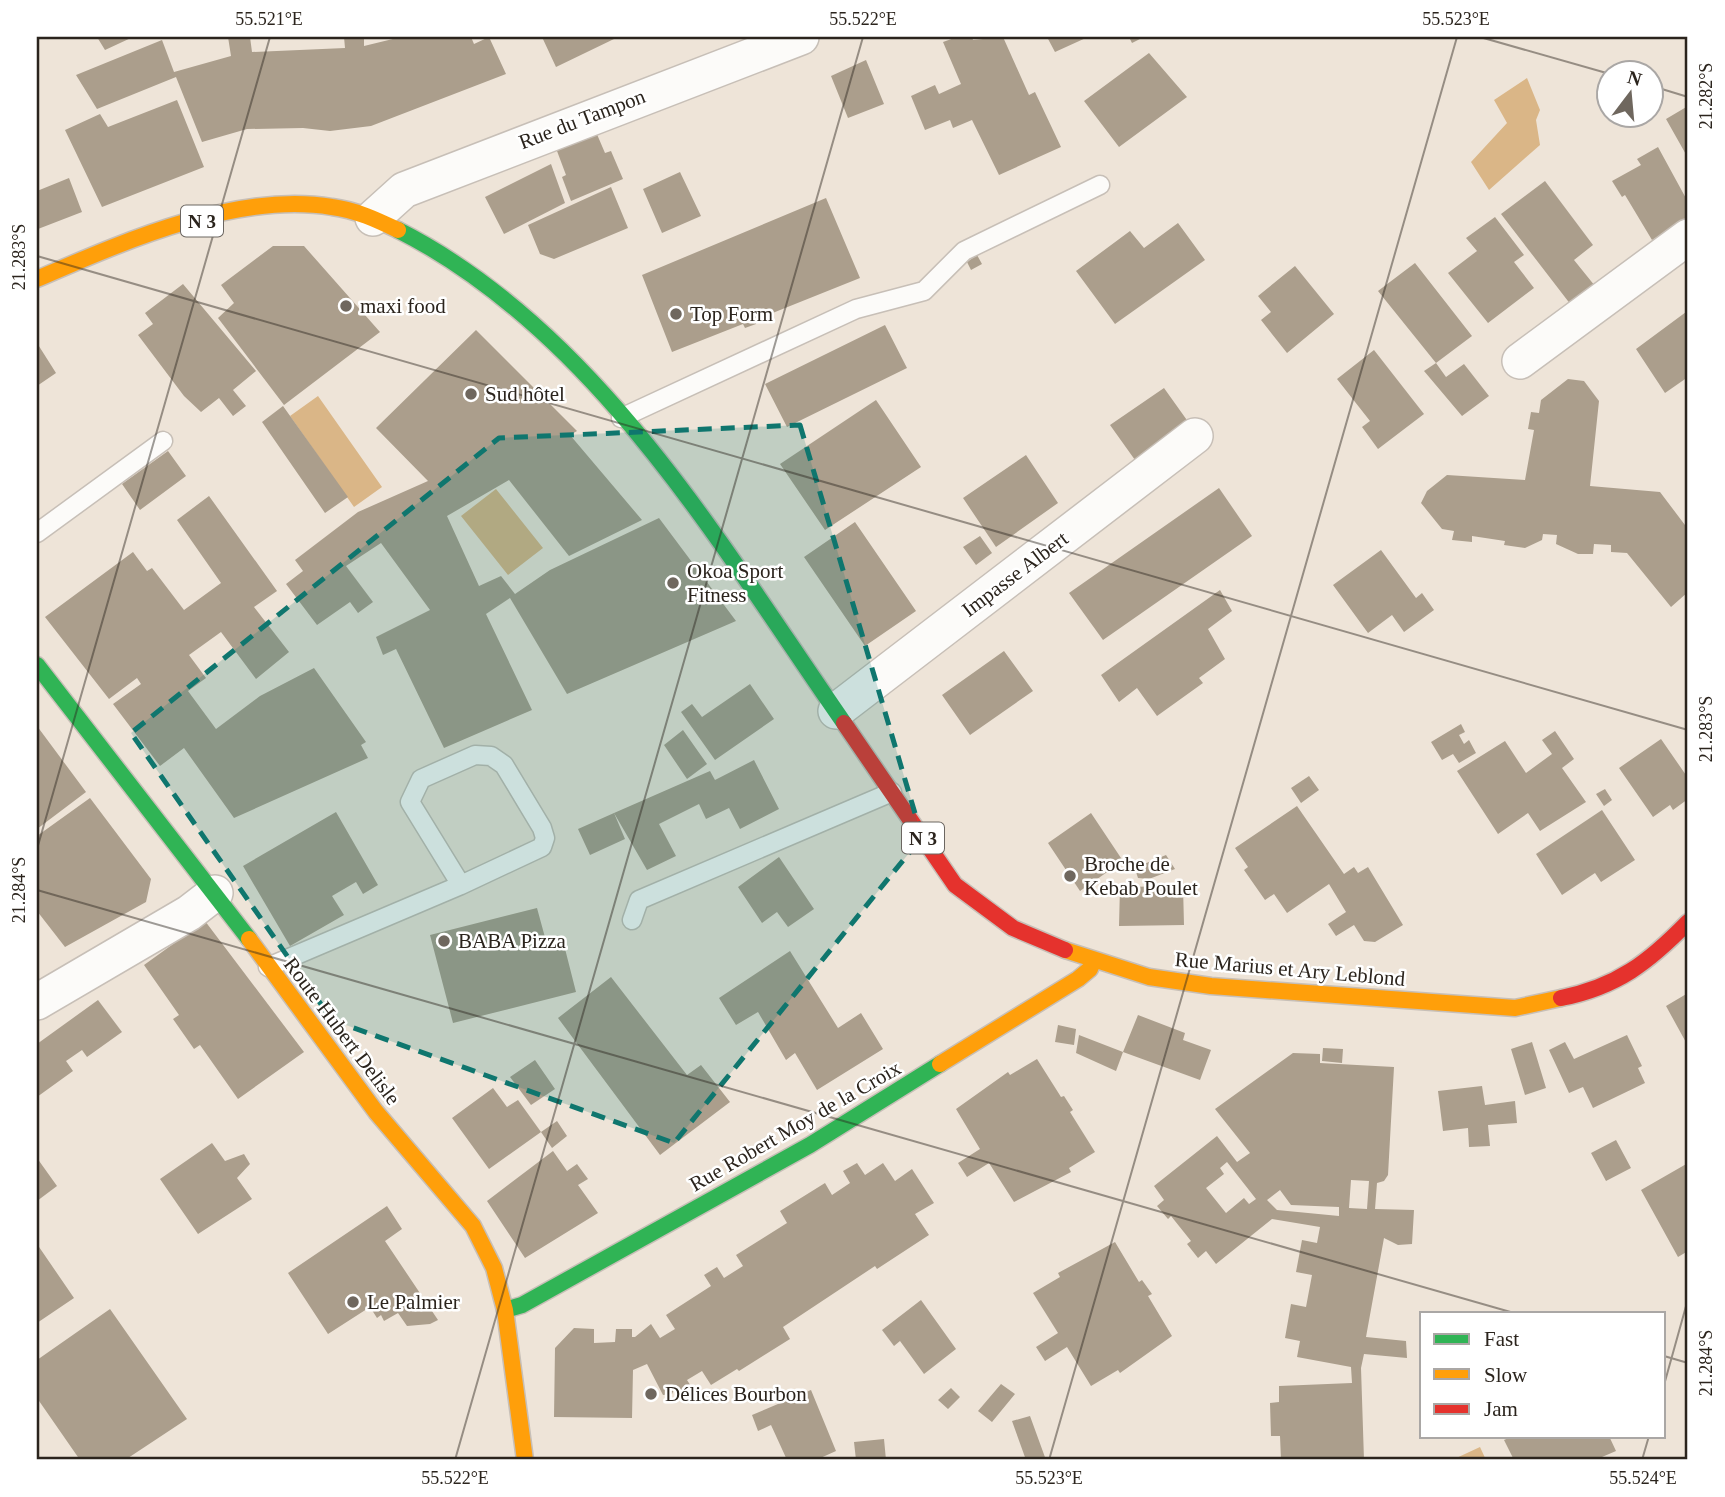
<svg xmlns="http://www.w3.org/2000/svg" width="1725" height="1497" font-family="Georgia,serif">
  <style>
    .water { fill: #dab687 }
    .building { fill: #ab9e8c; fill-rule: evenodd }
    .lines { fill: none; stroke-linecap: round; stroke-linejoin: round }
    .lane-casing { stroke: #c7bfb7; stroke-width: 21 }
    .street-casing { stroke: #c7bfb7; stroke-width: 38 }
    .fast-casing { stroke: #c7bfb7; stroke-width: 19 }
    .slow-casing { stroke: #c7bfb7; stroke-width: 19 }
    .jam-casing { stroke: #c7bfb7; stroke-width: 19 }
    .lane { stroke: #fcfbf9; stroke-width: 18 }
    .street { stroke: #fcfbf9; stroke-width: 35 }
    .fast { stroke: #30b455; stroke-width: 16 }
    .slow { stroke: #ff9f0a; stroke-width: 16 }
    .jam { stroke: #e5322d; stroke-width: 16 }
    .marked { fill: #0f766e; fill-opacity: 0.2; stroke: #0f766e; stroke-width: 5; stroke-dasharray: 14 9; stroke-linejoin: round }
    .ticks { fill: none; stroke: #2b241d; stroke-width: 2; stroke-opacity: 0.45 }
    .poi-dot { fill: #6f675e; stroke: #fff; stroke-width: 2.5 }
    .labels { text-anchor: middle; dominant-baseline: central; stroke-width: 5; stroke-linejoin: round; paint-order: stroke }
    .shield { fill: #fff; stroke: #6b6661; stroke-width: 2 }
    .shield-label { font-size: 19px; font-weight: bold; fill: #2b241d }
    .street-label { font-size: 21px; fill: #2b241d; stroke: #fff }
    .poi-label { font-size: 21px; fill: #2b241d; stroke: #fff; text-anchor: start }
    .neatline { fill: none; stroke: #2b241d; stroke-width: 2.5 }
    .ticks-label { font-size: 18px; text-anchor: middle; fill: #2b241d }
  </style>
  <rect width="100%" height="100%" fill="#eee4d8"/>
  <path class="water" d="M1527 78 1540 110 1536 120 1540 145 1489 190 1471 162 1507 123 1494 100Z
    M318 396 382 487 354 507 290 416Z
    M496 489 543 548 508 575 461 516Z
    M1480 1447 1486 1460H1452Z"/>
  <path class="building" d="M97 37H133L105 50Z
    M228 37H250L252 52 345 48 344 37H364V46L401 37H471L474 44 489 37 506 74 371 126 330 131 303 128 247 129 202 142 176 77 97 109 76 75 162 40 174 72 231 56Z
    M542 37H613L614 39 556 67Z
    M957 37H972L973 40 1003 37 1029 95 1035 92 1061 147 999 175 972 120 953 128 950 120 925 130 911 96 935 85 939 94 961 84 943 42Z
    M1047 37H1088L1055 52Z
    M1129 37H1144L1132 43Z
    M1149 53 1187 97 1119 147 1084 101Z
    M866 60 884 104 848 118 831 76Z
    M177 100 204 167 102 207 65 130 100 114 108 127Z
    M1688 106V158L1666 119Z
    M593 125 605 153 611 151 623 179 571 201 562 177 566 175 554 143Z
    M1658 147 1688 202V219L1652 240 1625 195 1622 197 1612 181 1641 165 1637 159Z
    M551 164 565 203 504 234 485 197Z
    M680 172 701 216 662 233 643 189Z
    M69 178 82 212 38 229 37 191Z
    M1545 181 1593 245 1574 260 1595 286 1571 305 1501 214Z
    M611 187 628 228 554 259 540 254 528 225Z
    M826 198 860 278 755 320 756 324 745 328 743 324 672 352 642 275Z
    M1495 217 1524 255 1514 262 1534 288 1488 323 1448 273 1477 251 1466 238Z
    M1178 223 1205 260 1115 324 1076 271 1130 231 1144 248Z
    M273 246H304L380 332 284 405 218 318 234 303 221 285Z
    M977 255 982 264 971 270 967 262Z
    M1415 263 1472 336 1436 363 1378 291Z
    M1295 266 1334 314 1287 353 1261 320 1271 312 1258 296Z
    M183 284 256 371 233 390 246 406 233 416 219 398 201 412 184 396 138 335 153 324 145 313Z
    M1686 312 1688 377 1665 393 1636 349Z
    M885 325 907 368 787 427 765 384Z
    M476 330 577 431 570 435 642 520 569 556 509 480 447 516 479 586 501 576 515 594 550 570 659 518 736 621 567 694 510 598 486 614 532 710 444 748 396 649 383 655 376 637 430 610 381 543 346 566 373 602 358 613 350 602 317 625 286 584 303 571 295 560 358 512 428 481 376 428Z
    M37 343 56 373 37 386Z
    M1374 350 1424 414 1378 449 1362 427 1370 421 1337 379Z
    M1436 363 1446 377 1464 364 1489 396 1462 416 1424 371Z
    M1568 379 1584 381 1599 401 1590 486 1660 492 1688 529V592L1671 607 1627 553 1611 552V545L1594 544 1593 554H1578L1556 544 1557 535 1543 534 1542 540 1525 548 1504 545 1505 541 1472 536V542L1452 540 1454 531 1442 529 1421 503 1427 491 1447 475 1525 480 1534 430 1528 429 1531 412 1539 413 1541 400Z
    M1164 388 1189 423 1135 460 1110 425Z
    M876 400 921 467 825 530 780 464Z
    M283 406 348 497 325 513 262 422Z
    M168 451 186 476 140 510 122 484Z
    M1026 455 1058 503 996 547 963 498Z
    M1219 488 1252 536 1103 640 1069 593Z
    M209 496 277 591 254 607 289 652 256 679 221 632 189 655 206 678 188 691 216 729 260 696 314 668 366 742 361 745 368 758 234 818 184 748 160 766 113 704 141 684 137 678 109 699 45 617 133 552 147 571 152 568 184 610 221 583 177 520Z
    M855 522 916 611 865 646 804 557Z
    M980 536 992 553 976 565 963 547Z
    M1381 550 1416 598 1422 593 1434 610 1404 632 1392 615 1368 633 1333 585Z
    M1220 590 1232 611 1208 629 1225 659 1199 678 1203 683 1157 716 1137 688 1119 702 1101 675Z
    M1004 651 1033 691 970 735 942 695Z
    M750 684 774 719 715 760 681 712 692 704 702 717Z
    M1461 724 1465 732 1459 735 1464 744 1469 740 1476 753 1459 763 1453 754 1442 760 1431 742Z
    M37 726 86 792 37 829Z
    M683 730 707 764 687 779 664 745Z
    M1555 731 1574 759 1562 768 1586 802 1540 831 1528 813 1498 834 1457 771 1505 741 1526 773 1552 754 1542 740Z
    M1661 739 1688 778V799L1673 810 1670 805 1653 817 1619 768Z
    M754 760 779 809 740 829 729 808 706 819 699 804 659 824 676 856 647 870 614 813 710 771 715 780Z
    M1309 776 1319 790 1301 803 1291 788Z
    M1605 789 1612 800 1604 806 1596 794Z
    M90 798 151 879 146 902 65 947 37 911V836Z
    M1297 806 1344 874 1354 867 1358 873 1368 867 1403 925 1375 942 1364 941 1354 925 1336 936 1328 924 1346 912 1329 884 1287 913 1274 894 1265 900 1244 870 1248 867 1235 848Z
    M1602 810 1635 860 1601 882 1595 873 1562 895 1536 854Z
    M336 812 378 885 363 894 356 882 332 896 344 915 290 946 243 866Z
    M614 813 625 839 590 855 578 829Z
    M1091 813 1123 861 1080 891 1048 843Z
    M1166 855 1175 869 1149 879 1138 878 1136 872 1144 864Z
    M779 857 814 909 788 927 777 912 762 923 738 887Z
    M1183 886 1184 925 1119 926 1120 887Z
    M537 908 546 941 562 937 576 992 453 1023 430 935Z
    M205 921 304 1052 238 1099 200 1045 194 1049 173 1019 179 1015 144 965Z
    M790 951 838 1028 861 1013 883 1049 817 1090 795 1053 786 1060 758 1012 736 1025 719 998Z
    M611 977 687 1075 701 1065 730 1102 660 1155 558 1018Z
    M1688 993V1046L1666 1006Z
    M98 1000 122 1032 87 1057 82 1050 66 1061 73 1071 37 1097V1044Z
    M1138 1015 1185 1033 1183 1040 1211 1050 1200 1080 1123 1052Z
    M1058 1025 1076 1029 1074 1045 1055 1042Z
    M1079 1035 1123 1052 1116 1071 1076 1053Z
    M1627 1035 1642 1066 1638 1068 1645 1083 1593 1108 1583 1087 1569 1093 1549 1050 1565 1042 1574 1059Z
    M1532 1042 1546 1088 1525 1095 1511 1049Z
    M1323 1048 1343 1049 1342 1063 1322 1061Z
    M1293 1053 1320 1054V1063L1394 1067 1388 1175 1384 1181 1377 1183 1375 1209 1414 1210 1412 1244 1398 1245 1384 1238 1366 1337 1406 1341 1407 1358 1364 1354 1361 1368 1364 1460H1281L1280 1436H1271L1270 1403 1279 1402V1386L1352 1383 1351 1367 1297 1357 1300 1341 1285 1338 1291 1304 1306 1307 1312 1275 1296 1272 1302 1240 1317 1243 1320 1227 1272 1219 1216 1264 1206 1251 1198 1258 1187 1244 1191 1241 1171 1216 1168 1219 1157 1206 1164 1200 1154 1186 1217 1136 1237 1162 1250 1153 1215 1109ZM1227 1162 1256 1199 1249 1204 1244 1198 1226 1213 1206 1188 1224 1174 1220 1168ZM1351 1180 1369 1181 1367 1209 1349 1208ZM1280 1190 1291 1205 1339 1207V1216L1277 1210 1267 1200Z
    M1037 1059 1061 1097 1064 1096 1073 1110 1070 1112 1095 1152 1069 1168 1071 1172 1014 1202 989 1163 967 1177 958 1163 980 1149 956 1109 1008 1072 1010 1075Z
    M535 1060 555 1089 531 1105 510 1077Z
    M1482 1086 1485 1105 1515 1101 1517 1123 1488 1125 1490 1146 1469 1147 1468 1128 1443 1131 1438 1091Z
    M493 1088 507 1107 518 1100 541 1132 489 1169 452 1118Z
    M557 1121 567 1136 552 1148 541 1132Z
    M1616 1140 1631 1168 1606 1181 1591 1153Z
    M212 1143 225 1161 244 1154 250 1164 237 1178 252 1199 198 1234 160 1179Z
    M553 1151 567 1171 577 1164 588 1179 578 1185 598 1213 525 1258 487 1201Z
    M37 1158 57 1186 37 1201Z
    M857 1163 865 1175 883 1163 895 1181 912 1169 934 1203 915 1214 929 1235 877 1269 875 1266 783 1327 790 1339 739 1371 737 1369 711 1385 702 1371 687 1380 696 1394 685 1400 676 1385 672 1394 663 1395 647 1364 633 1370 632 1418 554 1417 555 1348 574 1328 594 1329V1343L615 1342 616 1329H632V1337H635L651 1324 660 1338 675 1329 666 1315 711 1286 704 1275 717 1267 724 1278 743 1266 736 1255 787 1223 780 1211 825 1183 832 1195 850 1183 843 1171Z
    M1688 1163V1251L1678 1257 1641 1190Z
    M387 1206 402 1229 385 1241 438 1320 430 1324 407 1326 398 1313 384 1321 381 1315 377 1318 370 1307 328 1334 288 1273Z
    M1115 1242 1139 1282 1142 1280 1152 1294 1148 1296 1172 1336 1120 1373 1118 1370 1091 1386 1067 1347 1045 1361 1036 1347 1058 1333 1033 1293 1060 1277 1058 1273Z
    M37 1244 74 1298 37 1323Z
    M921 1300 956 1349 924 1374 900 1341 894 1346 882 1330Z
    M110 1309 187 1419 125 1460H80L37 1398V1360Z
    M1001 1384 1015 1394 992 1422 978 1411Z
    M951 1388 960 1397 948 1409 938 1400Z
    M811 1390 836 1451 816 1460H787L771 1425 758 1431 752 1415Z
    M1030 1416 1046 1460H1026L1012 1421Z
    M1513 1436H1609L1616 1451 1595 1460H1514L1504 1440Z
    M884 1439 886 1460H856L854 1442Z"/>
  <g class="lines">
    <defs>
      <path id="lane" d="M621 418 856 309 924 291 964 251 1100 185
        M37 533 163 441
        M632 920 639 900 892 792
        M268 967 461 885 410 802 421 779 475 755 491 756 504 765 542 828 545 838 542 847 461 885"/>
      <path id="street" d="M373 218 404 190 801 37
        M1520 361 1688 237
        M836 711 1195 436
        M37 1002 189 913 215 893"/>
      <path id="fast" d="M398 230C597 331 721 546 844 723
        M37 665 249 939
        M505 1310 522 1305 810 1145 940 1064"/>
      <path id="slow" d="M37 279C123 242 237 191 332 207 356 210 377 220 398 230
        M249 939 376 1112 473 1226 494 1268 505 1310 525 1460
        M1065 950 1149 977 1211 986 1515 1008 1561 998
        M940 1064 1078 979 1090 969 1093 961"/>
      <path id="jam" d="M844 723 955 885 1013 928 1065 950
        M1561 998C1617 987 1649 962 1688 922"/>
    </defs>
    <use href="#lane" class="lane-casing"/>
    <use href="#street" class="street-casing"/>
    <use href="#fast" class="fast-casing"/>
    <use href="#slow" class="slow-casing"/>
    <use href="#jam" class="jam-casing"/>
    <use href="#lane" class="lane"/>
    <use href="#street" class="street"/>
    <use href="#fast" class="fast"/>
    <use href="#slow" class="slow"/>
    <use href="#jam" class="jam"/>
  </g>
  <path class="marked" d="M800 425 922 837 674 1143 332 1020 131 733 499 438Z"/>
  <path class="ticks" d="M1480 37 1610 74M1652 86 1688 97M37 256 1688 730M37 849 270 37M37 890 1514 1313M1664 1356 1688 1363M1664 1385 1688 1299M455 1460 863 37M1049 1460 1457 37M1642 1460 1649 1436"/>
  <g class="poi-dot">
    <circle cx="346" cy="306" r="7"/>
    <circle cx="676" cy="314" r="7"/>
    <circle cx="471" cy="394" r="7"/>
    <circle cx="673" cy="583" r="7"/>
    <circle cx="1070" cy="876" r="7"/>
    <circle cx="444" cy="941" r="7"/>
    <circle cx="353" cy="1302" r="7"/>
    <circle cx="651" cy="1394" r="7"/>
  </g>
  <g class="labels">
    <g class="shield">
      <rect x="181" y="205.5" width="42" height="31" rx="5"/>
      <rect x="902" y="822.5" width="42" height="31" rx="5"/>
    </g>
    <g class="shield-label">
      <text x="202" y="221">N 3</text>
      <text x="923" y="838">N 3</text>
    </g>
    <g class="street-label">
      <text transform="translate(582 119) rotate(-21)">Rue du Tampon</text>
      <text transform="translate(1015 574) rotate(-37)">Impasse Albert</text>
      <text transform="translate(1290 969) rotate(5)">Rue Marius et Ary Leblond</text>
      <text transform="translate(342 1031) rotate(53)">Route Hubert Delisle</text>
      <text transform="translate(795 1126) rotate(-30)">Rue Robert Moy de la Croix</text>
    </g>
    <g class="poi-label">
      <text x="360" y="306">maxi food</text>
      <text x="690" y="314">Top Form</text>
      <text x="485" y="394">Sud hôtel</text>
      <text x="687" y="571">Okoa Sport<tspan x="687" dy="24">Fitness</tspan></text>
      <text x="1084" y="864">Broche de<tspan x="1084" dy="24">Kebab Poulet</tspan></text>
      <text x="458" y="941">BABA Pizza</text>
      <text x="367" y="1302">Le Palmier</text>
      <text x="665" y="1394">Délices Bourbon</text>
    </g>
  </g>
  <rect width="1725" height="1497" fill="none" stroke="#ffffff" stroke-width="77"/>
  <rect x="1420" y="1312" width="245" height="126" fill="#ffffff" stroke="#aaa7a5" stroke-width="2"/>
  <rect x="1434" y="1334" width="35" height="10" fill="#30b455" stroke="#aaa7a5" stroke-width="2"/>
  <text x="1484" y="1346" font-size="21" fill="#2b241d">Fast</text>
  <rect x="1434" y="1369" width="35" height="10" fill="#ff9f0a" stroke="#aaa7a5" stroke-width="2"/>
  <text x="1484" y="1382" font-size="21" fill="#2b241d">Slow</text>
  <rect x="1434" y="1404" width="35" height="10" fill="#e5322d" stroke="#aaa7a5" stroke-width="2"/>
  <text x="1484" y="1416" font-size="21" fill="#2b241d">Jam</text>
  <g transform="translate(1630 94) rotate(16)"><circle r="33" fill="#ffffff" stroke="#aaa7a5" stroke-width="2"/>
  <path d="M0-5L12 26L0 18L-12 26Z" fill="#6f675e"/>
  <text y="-10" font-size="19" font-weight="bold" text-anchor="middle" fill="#2b241d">N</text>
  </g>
  <rect x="38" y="38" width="1648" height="1420" class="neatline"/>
  <g class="ticks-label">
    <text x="269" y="25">55.521°E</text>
    <text x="863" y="25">55.522°E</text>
    <text x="1456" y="25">55.523°E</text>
    <text transform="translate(1706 96) rotate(-90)" y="6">21.282°S</text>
    <text transform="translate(19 257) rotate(-90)" y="6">21.283°S</text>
    <text transform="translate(1706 729) rotate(-90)" y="6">21.283°S</text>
    <text transform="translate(19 890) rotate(-90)" y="6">21.284°S</text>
    <text transform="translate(1706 1363) rotate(-90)" y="6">21.284°S</text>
    <text x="455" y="1484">55.522°E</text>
    <text x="1049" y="1484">55.523°E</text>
    <text x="1643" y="1484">55.524°E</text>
  </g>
</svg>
